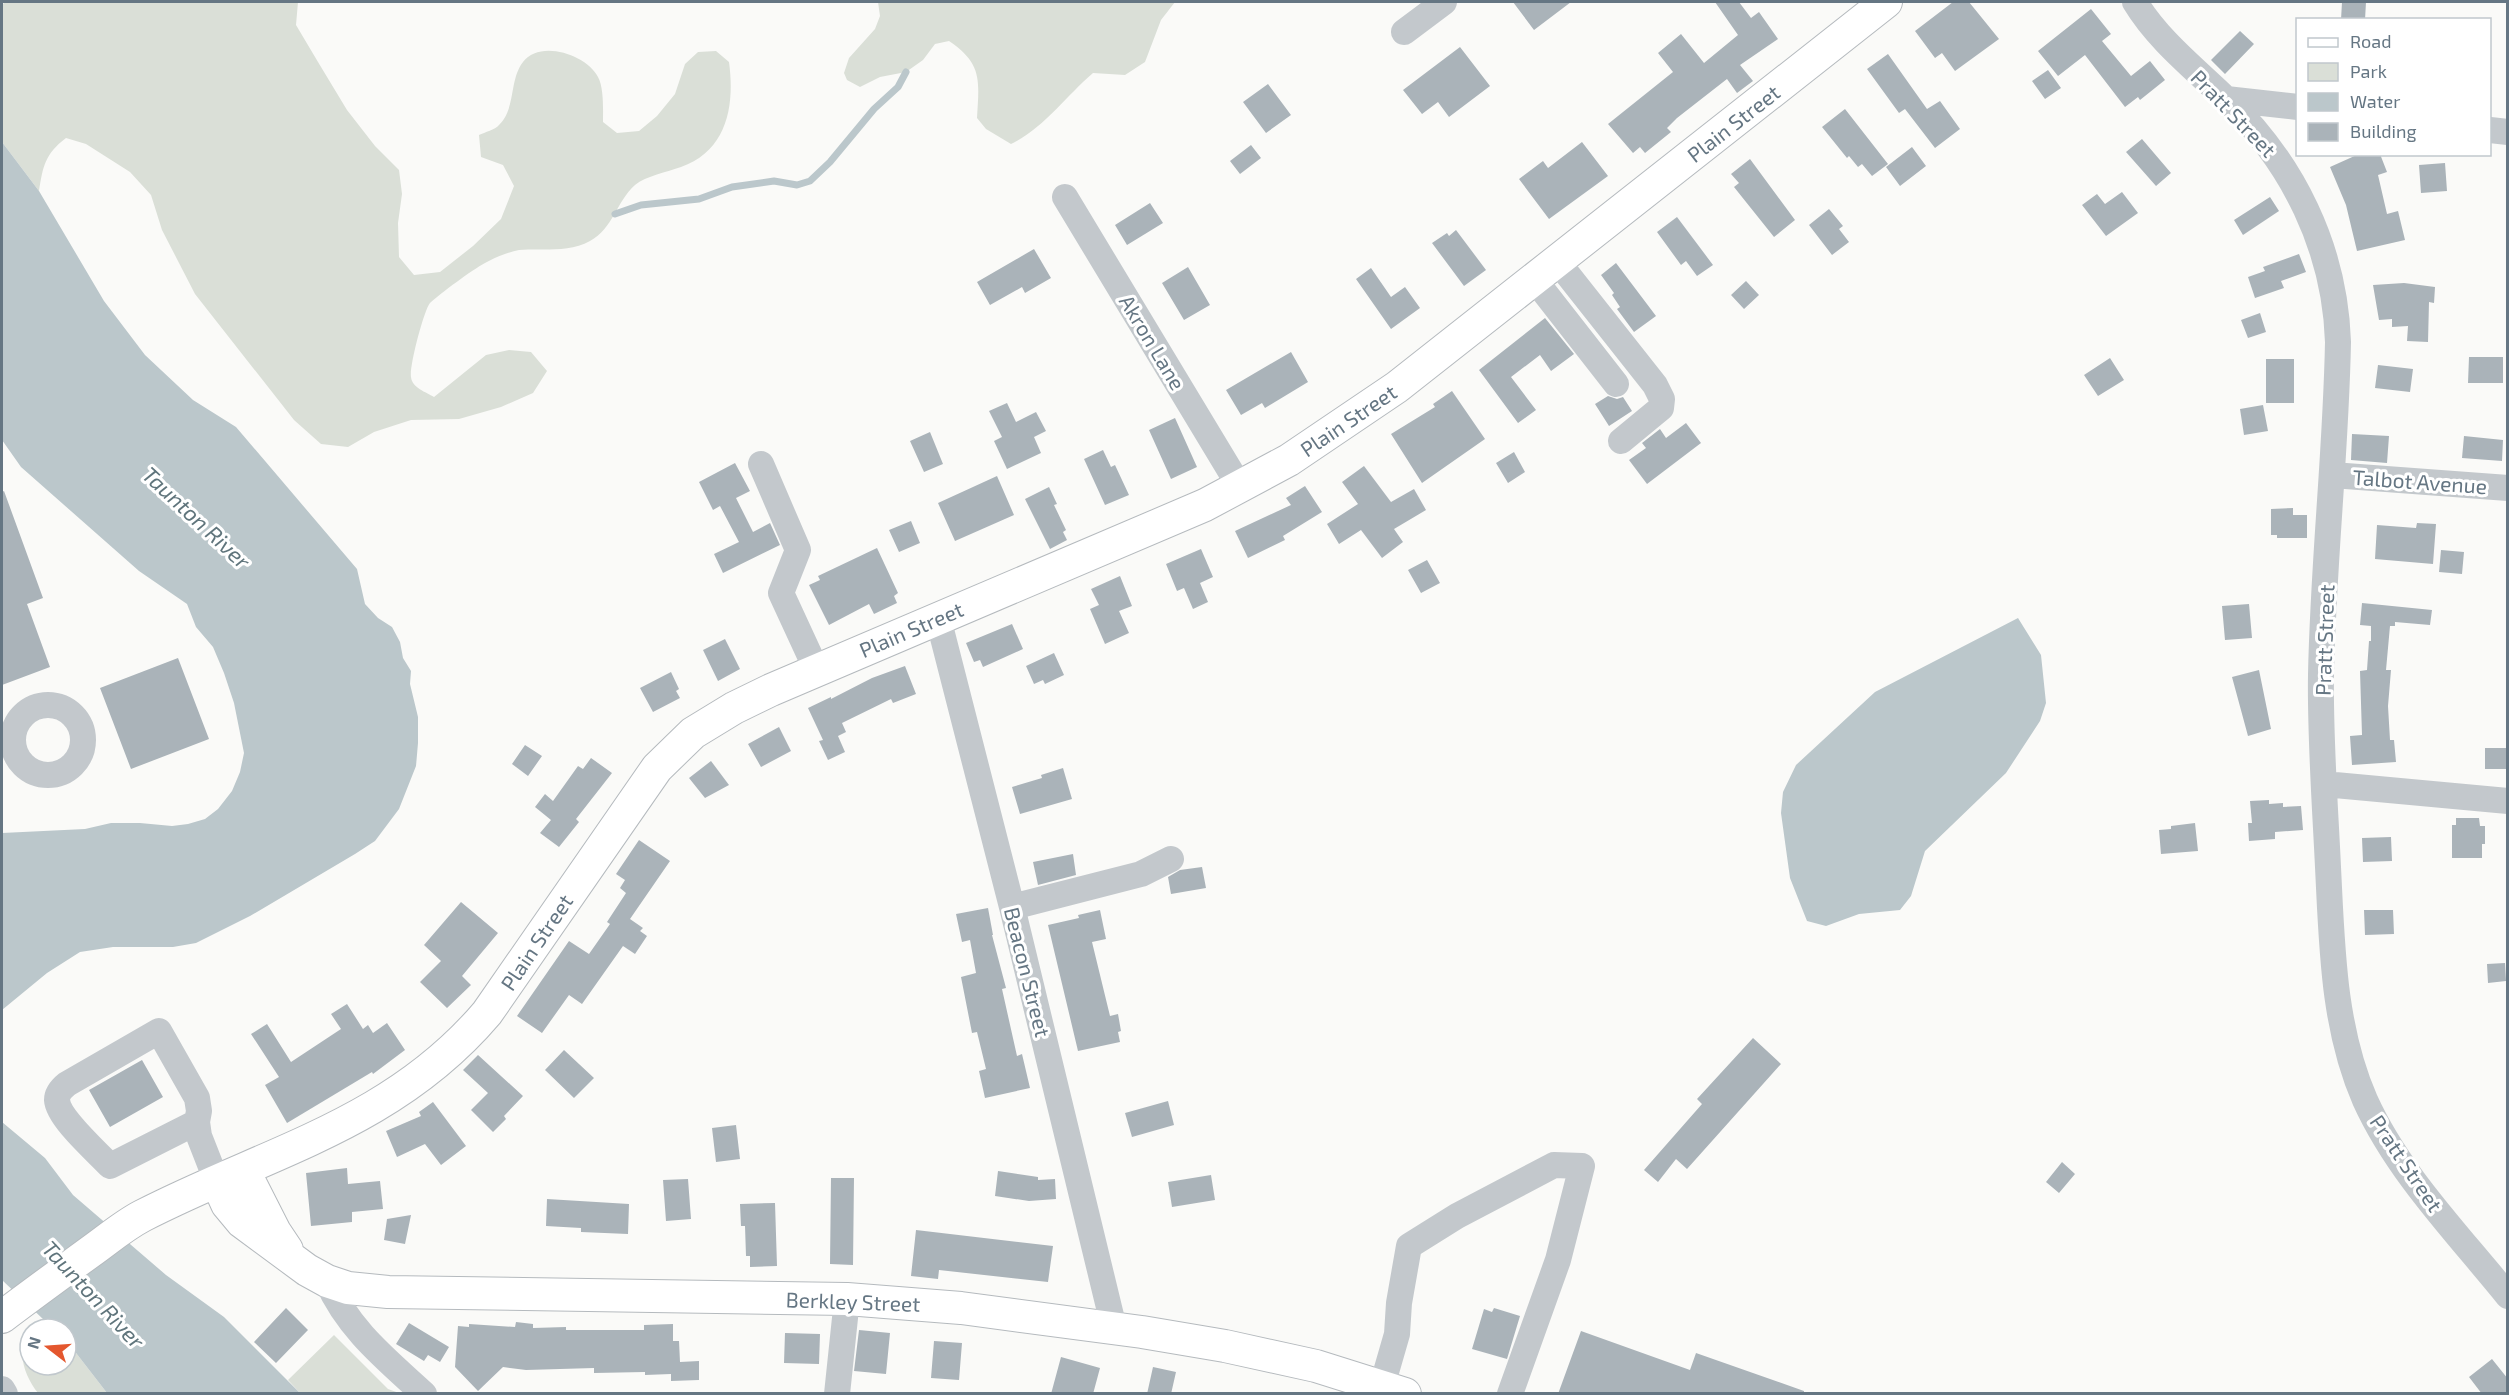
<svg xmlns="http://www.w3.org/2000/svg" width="2509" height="1395" font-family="'Exo 2',sans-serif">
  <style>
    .green { fill: #dadfd7 }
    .water { fill: #bbc7cb }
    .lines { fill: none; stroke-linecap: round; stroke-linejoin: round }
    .stream { stroke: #bbc7cb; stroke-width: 7 }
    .building { fill: #aab3b9 }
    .major-casing { stroke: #b5babe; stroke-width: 34 }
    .minor { stroke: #c3c8cc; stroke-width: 26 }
    .major { stroke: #fff; stroke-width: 32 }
    .labels { text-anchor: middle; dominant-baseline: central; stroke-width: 6; stroke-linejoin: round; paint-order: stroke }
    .street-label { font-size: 21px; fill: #657683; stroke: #fff }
    .water-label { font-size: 22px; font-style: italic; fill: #60757c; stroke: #fff }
  </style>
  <rect width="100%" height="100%" fill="#fafaf8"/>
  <path class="green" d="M5 2H298L296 25 318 62 347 110 375 146 399 170 402 194 398 223 399 257 414 275 440 272 473 246 501 219 514 186 503 165 481 157 479 135C485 132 495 130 499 125 516 109 509 80 523 62 540 39 587 55 598 77 604 88 603 109 603 122L617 133 639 131 657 116 675 94 685 64 698 52 716 51 729 62C735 106 727 151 681 167 667 172 646 176 635 185 616 202 613 229 590 241 568 253 543 248 519 250 508 252 494 258 485 263 472 270 441 293 430 303 424 310 409 367 411 377 412 388 426 392 434 397L486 355 509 350 531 352 547 371 533 393 501 407 459 419 411 420 374 432 348 447 321 444 294 420 195 294 162 230 151 195 130 172 86 144 66 138C45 154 43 166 39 191L2 142V5Z
    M878 2H1175L1161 20 1145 62 1125 75 1093 73C1066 96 1043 129 1011 144L986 129 977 118C979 81 983 64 949 41L935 44 923 60 906 72 880 77 860 87 847 80 844 73 849 58 875 29 880 16Z
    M30 1333V1365H66V1340L107 1393H38C25 1376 15 1352 30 1333Z
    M334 1335 388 1389 399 1393H300L288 1380Z"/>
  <path class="water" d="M2 142 39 191 104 301 145 355 193 400 236 427 357 569 365 604 378 618 392 627 400 642 403 658 411 671 410 684 418 717V743L416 766 399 809 375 841 355 854 250 916 196 943 173 947H113L80 952 47 973 2 1010V833L85 829 111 823H140L172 826 188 824 205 819 218 809 232 791 240 772 244 753 234 703 224 673 213 647 196 627 187 604 139 571 21 467 2 440Z
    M2018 618 2041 655 2046 703 2040 721 2006 773 1925 851 1911 896 1900 910 1859 914 1826 926 1807 921 1790 878 1781 813 1783 792 1796 765 1875 692Z
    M2 1122 45 1158 73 1195 166 1275 224 1317 300 1393H107L66 1340V1329H57L51 1322 44 1320 2 1280Z"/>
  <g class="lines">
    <path class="stream" d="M615 214 641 205 699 199 732 187 774 181 797 185 810 181 830 162 874 109 898 87 906 72"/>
  </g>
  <path class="building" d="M1513 2H1571L1534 30Z
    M1715 2H1739L1751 18 1759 12 1778 39 1740 65 1753 81 1737 93 1727 79 1677 118 1667 128 1671 132 1645 153 1640 147 1633 153 1608 124 1673 72 1658 53 1681 34 1704 63 1738 35Z
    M1953 2H1969L1999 39 1955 71 1942 53 1935 58 1915 31Z
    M2342 2H2366L2365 20H2341Z
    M2091 9 2111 34 2102 41 2131 76 2150 61 2165 80 2140 100 2138 97 2125 107 2085 55 2058 76 2038 51Z
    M2240 31 2254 44 2225 74 2211 60Z
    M1460 47 1490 86 1449 117 1438 102 1422 114 1403 90Z
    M1888 54 1927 109 1940 101 1960 129 1935 148 1905 109 1899 113 1867 69Z
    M2048 70 2061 88 2045 99 2032 81Z
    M1268 84 1291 115 1266 133 1243 102Z
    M1845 109 1888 164 1872 176 1862 164 1858 167 1849 156 1847 158 1822 127Z
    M2142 139 2171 173 2156 186 2126 152Z
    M1582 142 1608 176 1549 219 1519 179 1543 161 1548 168Z
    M1251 145 1261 158 1240 174 1230 161Z
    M1912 147 1926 166 1900 186 1886 167Z
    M2359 154H2380L2387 172 2378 175 2387 214 2398 211 2405 240 2357 251 2346 205 2330 167Z
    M1750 159 1795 220 1774 237 1734 187 1739 183 1731 174Z
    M2445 163 2447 191 2421 193 2419 165Z
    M2122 192 2138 213 2106 236 2082 205 2097 194 2105 204Z
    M2270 197 2279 211 2243 235 2234 220Z
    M1150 203 1163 223 1127 245 1115 225Z
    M1829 209 1843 226 1839 229 1849 242 1832 255 1809 225Z
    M1677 217 1713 265 1697 276 1686 261 1681 265 1657 232Z
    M1456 230 1486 270 1464 286 1432 243 1447 233 1449 236Z
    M1034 249 1051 278 1025 293 1022 287 990 305 977 282Z
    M2299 254 2306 272 2281 281 2284 288 2255 298 2248 277 2265 271 2263 267Z
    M1616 263 1656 316 1634 332 1617 309 1620 307 1612 295 1614 293 1601 275Z
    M1188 267 1210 305 1184 320 1162 283Z
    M1371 268 1391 297 1405 287 1420 308 1391 329 1356 279Z
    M1746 281 1759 295 1744 309 1731 295Z
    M2404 283 2435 287 2434 303 2429 302 2428 342 2407 341 2408 326 2392 327V319L2379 320 2373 285Z
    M2260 313 2266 332 2248 338 2241 320Z
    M1545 318 1574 354 1551 371 1540 355 1511 377 1536 410 1518 423 1479 370Z
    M1291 352 1308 382 1265 408 1262 403 1241 415 1226 390Z
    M2469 357H2503V383H2468Z
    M2110 358 2124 380 2098 396 2084 375Z
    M2266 359H2294V403H2266Z
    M2378 365 2413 369 2410 392 2375 388Z
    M1452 391 1485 439 1422 483 1391 434 1435 407 1433 404Z
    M1608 396 1617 399 1623 397 1632 411 1609 426 1595 404Z
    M1007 403 1016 422 1036 412 1046 431 1034 437 1041 453 1007 469 994 441 1002 437 989 411Z
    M2263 405 2268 431 2244 435 2240 409Z
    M1175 418 1197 467 1171 479 1149 430Z
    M1686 423 1701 443 1647 484 1629 460 1646 448 1642 443 1660 429 1666 438Z
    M930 432 943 464 924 472 910 441Z
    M2352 434 2389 436 2387 463 2351 460Z
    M2464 436 2503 440 2502 461 2462 458Z
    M1103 450 1111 467 1115 465 1129 495 1105 505 1084 459Z
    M1514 452 1525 472 1508 483 1496 463Z
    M735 463 750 491 736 498 753 532 770 523 780 545 723 573 714 554 739 542 720 506 713 510 699 482Z
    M1364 466 1391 502 1414 489 1426 510 1394 529 1403 542 1382 558 1361 530 1339 544 1327 524 1358 504 1342 482Z
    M997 476 1014 515 955 541 938 503Z
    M1305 486 1322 512 1283 536 1285 540 1248 558 1235 531 1291 505 1286 498Z
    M1049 487 1057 504 1054 505 1066 530 1063 532 1067 540 1050 549 1025 499Z
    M4 491 43 598 27 604 50 667 2 685V492Z
    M2293 508V515H2307V538H2277V535H2271V509Z
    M911 521 920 543 899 552 889 530Z
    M2417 523 2436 524 2433 564 2375 559 2377 525 2416 528Z
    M877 548 898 593 894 596 897 603 874 614 869 604 829 625 809 585 820 580 818 576Z
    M1201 549 1213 577 1200 583 1208 602 1193 609 1184 588 1177 591 1166 564Z
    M2441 550 2464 552 2462 574 2439 572Z
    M1427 560 1440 583 1421 593 1408 570Z
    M1120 576 1132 606 1119 611 1129 633 1105 644 1090 609 1099 605 1091 589Z
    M2362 603 2432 610 2430 625 2395 622V626H2390L2386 670H2391L2388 706 2390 740H2394L2396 762 2352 765 2350 736 2362 735 2360 671 2367 670 2369 641H2371V626L2360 625Z
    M2249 604 2252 638 2225 640 2222 606Z
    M1012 624 1023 649 983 667 980 660 974 662 966 643Z
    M725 639 740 669 718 681 703 650Z
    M1054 653 1064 675 1045 684 1043 680 1034 684 1026 666Z
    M178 658 209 739 131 769 100 688Z
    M905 666 916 694 893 703 891 699 842 723 846 732 838 736 845 752 828 760 819 741 823 740 808 708 831 697V699L872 678Z
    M2259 670 2271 729 2248 736 2232 677Z
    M671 672 679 689 676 691 680 698 653 712 640 688Z
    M779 727 791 751 761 767 748 744Z
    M525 745 542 756 528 776 512 764Z
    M2485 748H2508V769H2485Z
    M591 758 612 773 576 819 579 822 559 847 540 833 551 820 535 807 545 794 553 801 578 766 583 769Z
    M711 761 729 785 705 798 689 778Z
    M1063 768 1072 799 1020 814 1012 787 1042 778 1041 775Z
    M2269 800V804L2283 803V807L2301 806 2303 830 2275 832V839L2249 841 2248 823H2252L2250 801Z
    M2456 818H2479L2480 826H2485V844H2482V858H2452V825H2456Z
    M2195 823 2198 851 2161 854 2159 830 2171 829V826Z
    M2391 837 2392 861 2363 862 2362 838Z
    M639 840 670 861 630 919 643 928 640 931 647 936 635 954 623 946 582 1004 569 995 542 1033 517 1016 569 941 589 954 610 924 607 922 626 893 620 888 625 880 616 874Z
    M1073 854 1076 875 1038 885 1033 862Z
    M1202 867 1206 888 1171 894 1168 877 1180 870Z
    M461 902 498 933 462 976 471 985 447 1008 420 982 441 961 424 945Z
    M988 908 993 935H992L1006 988 1002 989 1017 1056 1022 1054 1030 1088 985 1098 979 1071 986 1069 977 1032 972 1033 961 977 976 973 970 940 962 942 956 914Z
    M1100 910 1106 939 1092 942 1110 1016 1118 1014 1121 1031 1118 1032 1120 1042 1078 1051 1048 925 1079 918 1078 915Z
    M2364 910H2393L2394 934 2365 935Z
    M2505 963 2506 981 2488 983 2487 964Z
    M347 1004 363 1029 368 1025 373 1033 387 1023 405 1050 373 1074 372 1072 287 1123 265 1085 279 1077 251 1034 267 1024 291 1062 341 1029 331 1014Z
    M1753 1038 1781 1064 1687 1169 1676 1159 1658 1182 1644 1170 1702 1104 1697 1099Z
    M564 1050 594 1078 574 1098 545 1070Z
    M478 1055 523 1096 504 1116 506 1119 493 1132 471 1110 488 1093 463 1070Z
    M142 1060 163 1097 110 1127 89 1090Z
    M1168 1101 1174 1125 1132 1137 1125 1113Z
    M433 1102 466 1146 441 1165 425 1144 397 1157 386 1131 421 1116 419 1112Z
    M736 1125 740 1159 716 1162 712 1128Z
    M2062 1162 2075 1174 2059 1193 2046 1182Z
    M347 1168 348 1184 380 1181 383 1209 352 1212V1222L311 1226 306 1173Z
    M998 1171 1038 1177V1180L1055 1179 1056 1199 1029 1201 995 1196Z
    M1211 1175 1215 1200 1172 1207 1168 1182Z
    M831 1178H854L853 1265 830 1264Z
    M688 1179 691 1219 666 1221 663 1180Z
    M547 1199 629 1204 628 1234 581 1232V1228L546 1226Z
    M775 1203 777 1266 750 1267V1256H746L745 1226H741L740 1204Z
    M411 1215 405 1244 384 1240 387 1219Z
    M916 1230 1053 1246 1048 1282 939 1270 938 1279 911 1276Z
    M286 1308 308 1330 276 1363 254 1342Z
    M1494 1308 1520 1316 1507 1359 1472 1349 1484 1309 1492 1312Z
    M516 1322 533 1324V1328L566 1327V1330H644V1325L673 1324V1341H679L680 1362 699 1361V1380L671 1381V1374L645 1375V1372L594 1373V1368L526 1370 503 1367 478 1391 455 1367 458 1326 469 1327V1324L515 1327Z
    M409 1323 449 1347 440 1362 428 1355 424 1361 396 1344Z
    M859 1330 890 1333 886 1374 854 1371Z
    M1581 1331 1690 1370 1696 1353 1804 1391V1394H1558Z
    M785 1333 820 1334 819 1364 784 1363Z
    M934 1341 962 1343 959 1380 931 1378Z
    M1061 1357 1100 1368 1093 1394H1051Z
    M2492 1359 2508 1379V1394H2482L2469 1377Z
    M1153 1367 1176 1372 1171 1394H1147Z"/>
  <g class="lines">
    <defs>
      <path id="major" d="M244 1171 275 1232 287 1250
        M217 1182 227 1204 242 1222 307 1270 327 1281 348 1288 388 1292 847 1299 961 1308 1142 1332 1225 1346 1316 1366 1405 1394
        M2 1317C31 1295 60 1274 90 1252 107 1240 123 1226 142 1216 266 1152 392 1125 487 1013L657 768 693 733 734 708 771 690 1205 505 1289 460 1397 387 1886 2"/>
    </defs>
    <use href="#major" class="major-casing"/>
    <path class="minor" d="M2135 2C2158 40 2194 68 2226 99 2293 163 2335 248 2338 342 2336 453 2323 564 2321 675 2320 739 2325 803 2328 867 2332 946 2333 1027 2365 1100 2398 1173 2458 1234 2508 1296
      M1404 32 1444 2
      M2226 99 2298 107
      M2490 130 2508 132
      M1065 197 1240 487
      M1557 261 1655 385 1662 399 1661 408 1621 441
      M1534 279 1616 384
      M761 464 798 550 781 593 817 671
      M2332 475 2508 488
      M938 618 1012 907 1114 1328
      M13 740a35 35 0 1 1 70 0a35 35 0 1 1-70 0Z
      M2324 784 2508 801
      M1012 907 1141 874 1171 859
      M159 1031 197 1098 199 1111 197 1122 110 1166C97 1152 58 1118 57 1100 57 1093 62 1088 67 1084Z
      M197 1122 199 1136 217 1182
      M327 1281C348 1329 386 1359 424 1394
      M1382 1386 1397 1334 1399 1303 1409 1246 1457 1216 1554 1165 1582 1166 1558 1260 1510 1394
      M2 1389 5 1394
      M837 1394 847 1299"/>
    <use href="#major" class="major"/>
  </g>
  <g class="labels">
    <g class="street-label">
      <text transform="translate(2234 113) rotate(46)">Pratt Street</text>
      <text transform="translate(1733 123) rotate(-38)">Plain Street</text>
      <text transform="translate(1153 342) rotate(59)">Akron Lane</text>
      <text transform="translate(1348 420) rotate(-34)">Plain Street</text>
      <text transform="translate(2420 481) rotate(4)">Talbot Avenue</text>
      <text transform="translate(911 629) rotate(-23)">Plain Street</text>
      <text transform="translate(2324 640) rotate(-88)">Pratt Street</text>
      <text transform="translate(536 942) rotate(-56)">Plain Street</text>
      <text transform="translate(1028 972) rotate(76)">Beacon Street</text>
      <text transform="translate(2407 1163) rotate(56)">Pratt Street</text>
      <text transform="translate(853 1301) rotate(2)">Berkley Street</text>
    </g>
    <g class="water-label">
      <text transform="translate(197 517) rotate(43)">Taunton River</text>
      <text transform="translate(94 1294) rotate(47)">Taunton River</text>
    </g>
  </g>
  <rect width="2509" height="1395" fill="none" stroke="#657683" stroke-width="6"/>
  <rect x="2296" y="18" width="195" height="138" fill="#ffffff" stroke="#c1c8cd" stroke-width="1.5"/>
  <rect x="2308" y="38" width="30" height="9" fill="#ffffff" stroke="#c1c8cd" stroke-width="1.5"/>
  <text x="2350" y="48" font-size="18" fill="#657683">Road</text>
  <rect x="2308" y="63" width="30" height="18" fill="#dadfd7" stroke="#c1c8cd" stroke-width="1.5"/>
  <text x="2350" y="78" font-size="18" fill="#657683">Park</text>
  <rect x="2308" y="93" width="30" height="18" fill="#bbc7cb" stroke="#c1c8cd" stroke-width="1.5"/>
  <text x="2350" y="108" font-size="18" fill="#657683">Water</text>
  <rect x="2308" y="123" width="30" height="18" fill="#aab3b9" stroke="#c1c8cd" stroke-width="1.5"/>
  <text x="2350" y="138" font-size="18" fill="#657683">Building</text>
  <g transform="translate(48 1347) rotate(287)"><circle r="28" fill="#ffffff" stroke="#c1c8cd" stroke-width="1.5"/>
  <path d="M0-4.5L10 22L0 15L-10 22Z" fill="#e4572e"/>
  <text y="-9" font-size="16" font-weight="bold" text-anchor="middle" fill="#657683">N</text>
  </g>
</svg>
